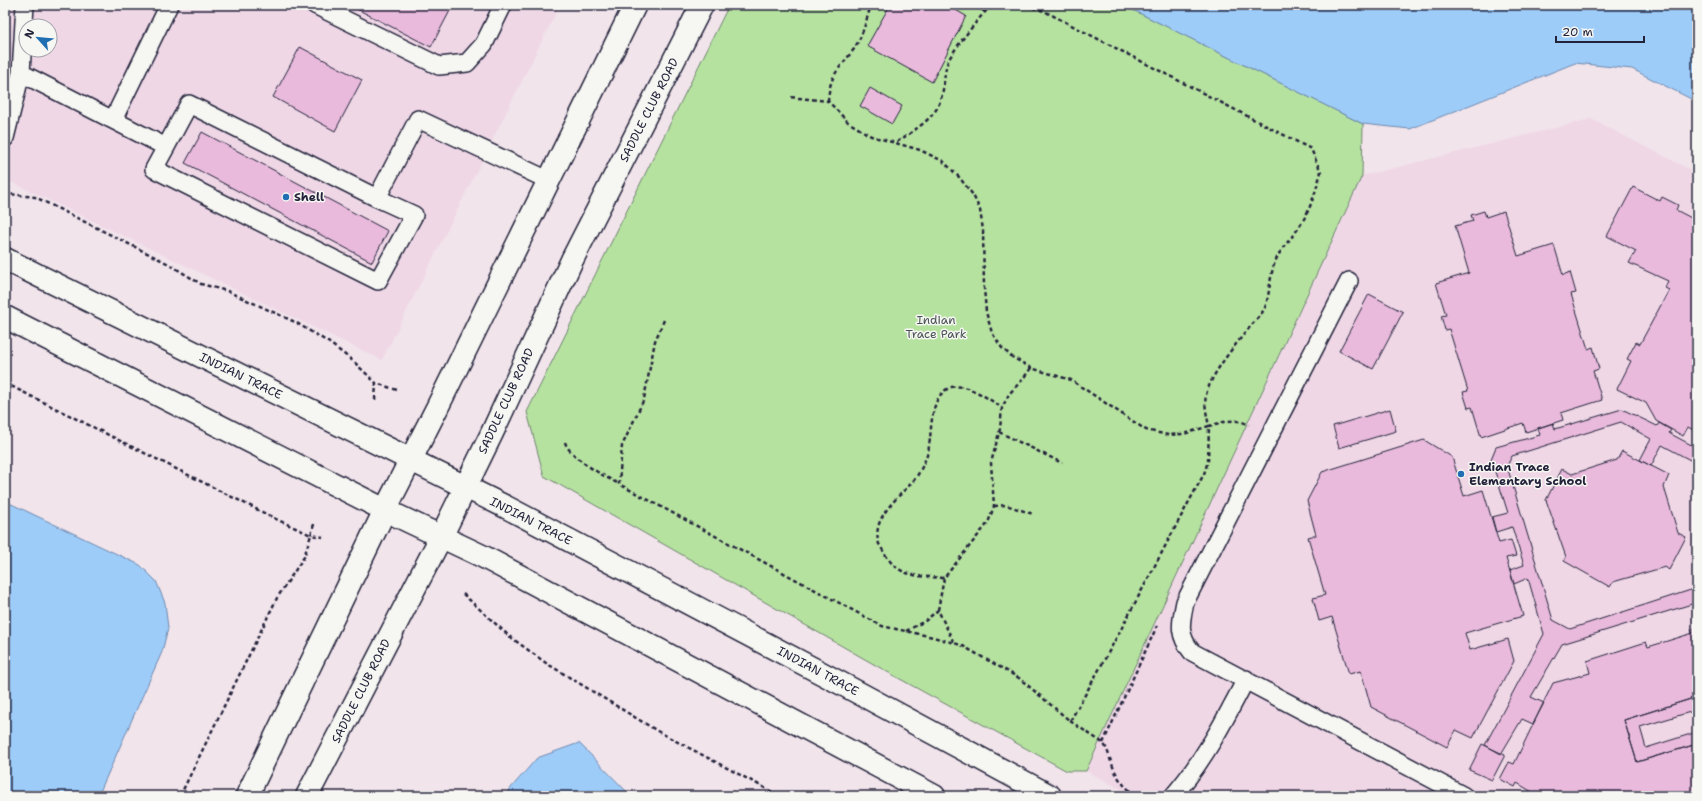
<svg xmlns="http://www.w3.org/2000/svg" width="1702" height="801" font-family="'Shantell Sans',sans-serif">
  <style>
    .built { fill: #efd7e6; fill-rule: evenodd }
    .green { fill: #b6e2a0; stroke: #6c826e }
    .water { fill: #9eccf9; stroke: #6c88ad }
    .building { fill: #e9badc; stroke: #22223b }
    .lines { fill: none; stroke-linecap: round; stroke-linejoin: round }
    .service-casing { stroke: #22223b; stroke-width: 20 }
    .tertiary-casing { stroke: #22223b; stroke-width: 25 }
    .secondary-casing { stroke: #22223b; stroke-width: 25 }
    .path { stroke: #22223b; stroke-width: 2.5; stroke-dasharray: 4 3; stroke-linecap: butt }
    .service { stroke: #f6f6f2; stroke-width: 17 }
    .tertiary { stroke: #f6f6f2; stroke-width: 22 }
    .secondary { stroke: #f6f6f2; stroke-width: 22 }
    .poi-dot { fill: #1f6fb2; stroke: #f6f6f2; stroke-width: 1.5 }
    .labels { text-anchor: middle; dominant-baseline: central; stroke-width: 3; stroke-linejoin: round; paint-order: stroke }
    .street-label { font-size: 12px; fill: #22223b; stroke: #f6f6f2 }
    .poi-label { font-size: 12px; font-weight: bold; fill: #22223b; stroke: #f6f6f2; text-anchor: start }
    .park-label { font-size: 12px; fill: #475254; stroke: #f6f6f2 }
  </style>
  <rect width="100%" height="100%" fill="#f2e4eb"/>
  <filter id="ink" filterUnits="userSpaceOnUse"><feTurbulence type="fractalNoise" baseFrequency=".025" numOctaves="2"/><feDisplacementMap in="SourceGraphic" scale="8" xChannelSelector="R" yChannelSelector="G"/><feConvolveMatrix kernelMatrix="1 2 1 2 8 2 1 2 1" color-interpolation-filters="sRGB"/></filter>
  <g filter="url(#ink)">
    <path class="built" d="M5 5H560L382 360 5 179ZM26 26H50V50H26Z
      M1591 119 1697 173V796H1134L1086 771 1362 176Z"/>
    <path class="green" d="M729 5H1123L1363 124 1362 176 1086 771H1067L891 674 544 476 527 412Z"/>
    <path class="water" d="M1123 5H1697V102L1632 69 1575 63 1410 129 1363 124Z
      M5 501 140 565 156 581 165 603 168 628 162 652 98 796H5Z
      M579 743 631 796H508L510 789 537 758Z"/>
    <path class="building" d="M349 5H453L431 47Z
      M890 5H947L966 16 932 82 867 46Z
      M300 47 362 80 335 131 273 97Z
      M870 88 902 106 892 124 860 106Z
      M202 132 388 231 372 262 185 163Z
      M1633 187 1660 201 1662 197 1678 205 1676 210 1697 221V432L1688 427 1683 436 1656 421 1646 403 1617 389 1631 361 1627 359 1636 342 1640 344 1669 290 1665 288 1668 281 1629 263 1636 251 1607 236Z
      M1484 211 1486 217 1504 211 1518 256 1554 245 1563 275 1570 272 1576 293 1571 294 1588 349 1593 347 1599 369 1593 371 1602 400 1561 413 1563 420 1526 432 1523 423 1481 437 1472 407 1468 408 1463 392 1468 391 1449 329 1445 330 1441 316 1446 315 1436 283 1469 273 1455 226 1473 221 1471 215Z
      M1369 294 1403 312 1373 369 1339 351Z
      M1390 409 1396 431 1339 448 1333 426Z
      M1622 409 1657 426 1659 423 1671 430 1669 433 1697 448V479L1692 461 1662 445 1651 466 1640 460 1651 439 1621 422 1512 456 1507 466 1553 620 1570 629 1697 588V609L1695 603 1562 644 1531 697 1544 703 1533 724 1522 719 1501 754 1485 745 1544 634 1528 578 1514 584 1510 570 1524 565 1512 527 1496 532 1492 517 1508 513 1491 459 1496 447 1540 435 1538 428 1553 423 1555 429Z
      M1424 440 1452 457 1464 496 1483 490 1499 543 1511 540 1516 556 1506 558 1523 616 1465 633 1470 650 1508 639 1514 661 1473 738 1456 730 1447 747 1371 707 1361 671 1349 674 1332 617 1319 621 1313 598 1325 595 1308 537 1316 535 1307 501 1322 472Z
      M1622 451 1669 475 1664 487 1678 533 1686 537 1669 570 1665 567 1613 582 1610 587 1564 561 1566 557 1546 500 1562 469 1572 474 1617 460Z
      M1697 628V697L1624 720 1637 762 1697 744V796H1539L1517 783 1515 787 1500 779 1509 762 1514 764 1553 683 1590 673 1587 661 1646 642 1648 647 1693 633 1691 630Z
      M1697 697V710L1640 727 1646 748 1697 732V744L1637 762 1624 720Z
      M1482 744 1505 755 1492 780 1469 770Z"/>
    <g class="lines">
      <defs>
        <path id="service" d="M315 5 439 66 467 63 484 44 503 5
          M21 73 113 120 169 5
          M113 120 166 147 189 104 377 198 418 119 548 180
          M5 138 21 73 25 5
          M166 147 154 169 378 281 414 215 377 198
          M1349 281 1185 602C1181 622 1177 634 1192 652L1464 796
          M1173 796C1203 762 1225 720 1246 679"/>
        <path id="tertiary" d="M247 796 385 510 437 408 635 5
          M307 796 441 537 492 433 572 260 702 5"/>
        <path id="secondary" d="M5 259 506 507 844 685 1050 796
          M5 317 385 510 482 556 934 796"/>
      </defs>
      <use href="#service" class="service-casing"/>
      <use href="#tertiary" class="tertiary-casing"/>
      <use href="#secondary" class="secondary-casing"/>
      <path class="path" d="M976 5 985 12
        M1012 5H1023L1044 11 1311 149 1321 172C1316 190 1311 208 1301 224 1293 238 1279 249 1274 265 1269 280 1270 296 1264 310 1246 333 1213 367 1206 395 1204 405 1207 416 1209 426 1223 422 1235 417 1249 425
        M828 101C830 73 839 70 854 49 863 35 866 21 871 5
        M897 142C910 133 932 120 938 106 945 93 943 77 947 64 949 55 978 19 985 12 990 8 996 6 1002 5
        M5 192 9 194 35 197 167 263 201 284 227 291 295 322 328 342 353 361 376 383
        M664 320 655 341 644 399 622 446 619 484 882 626 933 637 961 645 1019 678 1070 721C1117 640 1159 556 1204 474L1208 461 1209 426 1184 434 1168 435 1146 430 1071 380 1031 368 1012 357 1002 348 992 333 986 312 984 288 983 230 980 210 973 195 959 177 943 161 920 150 871 136 848 122 828 101 789 97
        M5 383 278 520 311 535 304 557 277 598 180 796
        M375 400 376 383 397 390
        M999 432 1062 463
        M565 442C569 457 605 477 619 484
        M994 506 1006 505 1033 514
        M314 524 311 535 323 537
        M944 578C920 576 899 578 885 554 883 551 881 547 879 544 870 517 900 497 914 480 919 474 923 465 926 458 934 439 926 399 949 388 965 381 989 399 1002 408
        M463 594 509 636 546 663 659 732 780 796
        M938 610 944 578 988 523 994 506 991 463 1000 429 1002 408 1009 394 1023 379 1031 368
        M906 631 925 621 938 610 954 643
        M1070 721 1103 743C1108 749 1109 757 1112 764 1117 778 1125 789 1138 796
        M1103 743 1157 626"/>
      <use href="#service" class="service"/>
      <use href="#tertiary" class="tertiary"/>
      <use href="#secondary" class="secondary"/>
    </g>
  </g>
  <g class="poi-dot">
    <circle cx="286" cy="197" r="4"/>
    <circle cx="1461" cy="474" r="4"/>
  </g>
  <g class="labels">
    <g class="street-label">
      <text transform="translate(649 110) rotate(-63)">SADDLE CLUB ROAD</text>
      <text transform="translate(241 376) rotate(26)">INDIAN TRACE</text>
      <text transform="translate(506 401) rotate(-65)">SADDLE CLUB ROAD</text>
      <text transform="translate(531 521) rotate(27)">INDIAN TRACE</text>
      <text transform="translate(818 671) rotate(28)">INDIAN TRACE</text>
      <text transform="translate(361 691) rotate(-63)">SADDLE CLUB ROAD</text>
    </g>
    <g class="poi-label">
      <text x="294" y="197">Shell</text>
      <text x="1469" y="467">Indian Trace<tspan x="1469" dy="14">Elementary School</tspan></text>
    </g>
    <g class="park-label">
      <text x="936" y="320">Indian<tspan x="936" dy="14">Trace Park</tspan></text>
    </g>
  </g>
  <rect width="1702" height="801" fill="none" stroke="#f6f6f2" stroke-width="20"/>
  <rect x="10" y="10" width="1682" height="781" fill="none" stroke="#22223b" stroke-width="1.5" filter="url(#ink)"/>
  <g transform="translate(38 38) rotate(297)"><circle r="19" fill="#f6f6f2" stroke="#a1a1a9"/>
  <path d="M0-3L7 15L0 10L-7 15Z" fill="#1f6fb2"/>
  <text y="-6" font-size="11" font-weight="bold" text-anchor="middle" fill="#22223b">N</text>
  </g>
  <path d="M1556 36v6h88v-6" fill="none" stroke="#22223b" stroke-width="2"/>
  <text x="1562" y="36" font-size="12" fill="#22223b" stroke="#f6f6f2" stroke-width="3" paint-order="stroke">20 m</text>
</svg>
